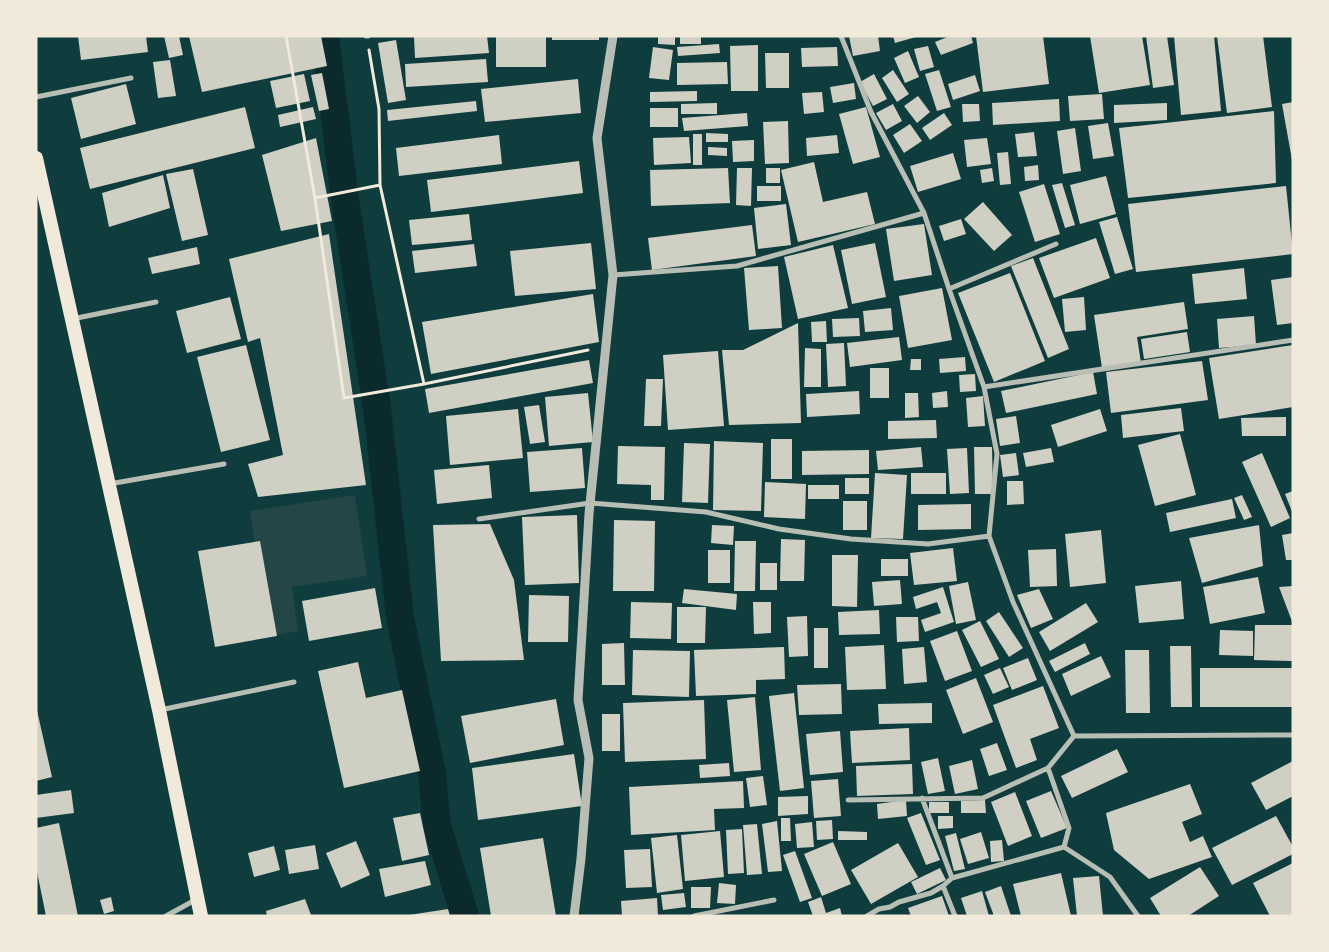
<svg xmlns="http://www.w3.org/2000/svg" width="1329" height="952" font-family="'Noto Serif',serif">
  <style>
    .green { fill: #244646 }
    .lines { fill: none; stroke-linecap: round; stroke-linejoin: round }
    .canal { stroke: #0a2a2b; stroke-width: 28 }
    .building { fill: #cfcfc3 }
    .path { stroke: #f1e9da; stroke-width: 3 }
    .minor { stroke: #b8beb3; stroke-width: 5 }
    .tertiary { stroke: #b8beb3; stroke-width: 9 }
    .trunk { stroke: #f1e9da; stroke-width: 14 }
  </style>
  <rect width="100%" height="100%" fill="#0f3d3e"/>
  <path class="green" d="M355 495 367 576 292 587 298 631 268 636 250 511Z"/>
  <g class="lines">
    <path class="canal" d="M325 36 345 200 377 408 400 617 432 774 437 825 465 916"/>
  </g>
  <path class="building" d="M78 36H146L148 52 81 60Z
    M164 36H179L183 55 169 58Z
    M189 36H321L327 66 202 92Z
    M424 36H487L489 53 415 58 414 37Z
    M496 36H546V67H496Z
    M552 36H599V40H552Z
    M658 36H675V45L658 44Z
    M680 36H701V44H680Z
    M849 36H878L880 51 853 56Z
    M893 36H916V37L895 43Z
    M950 36H971L973 43 941 55 935 42Z
    M976 36H1043L1049 84 983 92Z
    M1090 36H1142L1150 85 1099 93Z
    M1146 36H1167L1174 85 1153 88Z
    M1174 36H1214L1221 111 1181 115Z
    M1217 36H1263L1272 107 1227 113Z
    M396 40 406 100 388 103 378 43Z
    M719 44 720 53 678 56 677 47Z
    M758 45V91H731L730 46Z
    M928 46 934 67 920 71 914 49Z
    M653 47 673 50 669 80 649 78Z
    M837 47 838 66 802 67 801 48Z
    M908 51 919 77 905 83 894 58Z
    M765 53H789V88H766Z
    M486 59 488 82 406 87 405 64Z
    M170 60 176 96 158 98 153 62Z
    M727 62 728 84 677 85V63Z
    M893 70 909 94 897 102 882 78Z
    M939 70 951 107 937 111 925 74Z
    M322 73 329 109 319 111 311 75Z
    M304 74 310 101 276 108 270 81Z
    M874 74 887 99 873 106 860 82Z
    M975 75 980 91 953 100 948 84Z
    M578 79 581 113 485 122 481 89Z
    M854 83 856 99 833 103 830 87Z
    M126 84 136 124 81 139 71 98Z
    M697 91V101L650 102V92Z
    M822 92 824 112 804 114 802 93Z
    M1102 94 1104 119 1070 121 1068 96Z
    M918 96 930 112 917 123 904 106Z
    M1059 99 1060 121 993 125 992 103Z
    M476 101 477 111 388 121 387 110Z
    M1293 102V160H1292L1282 104Z
    M717 103V114H681V104Z
    M1167 103V120L1114 123V105Z
    M893 104 902 121 886 130 876 113Z
    M962 104H979L980 121 963 122Z
    M245 107 255 148 90 189 80 148Z
    M313 107 316 119 280 127 278 115Z
    M866 107 880 157 853 164 839 114Z
    M650 108H678V127H650Z
    M1274 111 1276 183 1128 198 1119 128Z
    M747 113 748 126 684 131 682 118Z
    M944 113 952 125 930 140 922 128Z
    M788 121 789 163 765 164 763 122Z
    M1108 123 1114 156 1093 159 1088 126Z
    M910 124 922 141 904 153 893 135Z
    M1075 128 1081 171 1063 174 1057 131Z
    M1034 132 1037 156 1018 157 1015 134Z
    M706 133 728 134V142H706Z
    M693 134H702V165H693Z
    M499 135 502 164 399 176 396 148Z
    M837 135 839 153 807 156 806 138Z
    M689 137 691 163 654 165 653 138Z
    M316 138 332 221 281 231 262 155Z
    M987 138 991 164 967 167 964 140Z
    M754 140V161L733 162 732 141Z
    M708 147 727 148V156L708 155Z
    M1008 152 1011 184 1000 185 997 153Z
    M953 153 961 179 918 192 910 166Z
    M579 161 583 193 431 212 427 180Z
    M814 162 823 202 867 192 875 224 798 242 781 170Z
    M1038 165 1039 180 1025 181 1024 167Z
    M728 168 730 203 651 206 650 170Z
    M737 168H752L751 206 736 205Z
    M766 168H780V183H766Z
    M992 168 994 181 982 183 980 170Z
    M193 169 208 235 182 241 166 174Z
    M163 175 170 208 109 227 102 193Z
    M1106 176 1116 214 1080 224 1070 185Z
    M1062 183 1075 225 1065 228 1052 185Z
    M1044 184 1060 234 1035 242 1019 192Z
    M757 186H781V201H757Z
    M1286 186 1293 254 1136 272 1128 204Z
    M983 202 1012 235 994 251 964 219Z
    M786 204 791 245 758 249 754 208Z
    M469 214 472 240 412 245 409 220Z
    M1117 217 1133 269 1115 274 1099 222Z
    M961 219 966 234 944 241 939 226Z
    M924 224 932 275 894 281 886 229Z
    M752 225 756 256 652 270 648 238Z
    M329 234 366 485 258 497 248 464 283 455 260 338 248 342 229 259Z
    M1096 238 1110 278 1054 298 1039 258Z
    M591 243 596 289 515 296 510 251Z
    M875 243 886 297 852 304 841 250Z
    M474 244 477 266 415 273 412 251Z
    M833 245 848 308 798 319 784 257Z
    M197 247 200 264 152 274 148 258Z
    M1033 258 1069 349 1048 358 1011 266Z
    M778 266 782 328 749 330 744 268Z
    M1244 268 1247 299 1195 304 1192 274Z
    M1010 273 1045 361 994 382 958 293Z
    M1293 277V323L1277 325 1271 280Z
    M942 288 952 340 908 348 899 296Z
    M593 294 599 342 431 374 422 322Z
    M230 297 241 339 187 353 176 311Z
    M1084 297 1086 330 1065 332 1062 299Z
    M1184 302 1188 329 1137 337 1141 363 1102 368 1094 315Z
    M891 308 893 330 865 332 863 311Z
    M1254 316 1256 345 1219 348 1217 319Z
    M859 318 860 336 833 337 832 319Z
    M826 321 827 342H812L811 322Z
    M798 323 801 423 729 425 722 350H743Z
    M1187 332 1190 352 1144 359 1141 339Z
    M899 337 902 360 850 367 847 343Z
    M844 343 846 386 828 387 826 344Z
    M246 345 270 440 221 452 197 357Z
    M1293 345V407L1219 419 1209 358Z
    M805 348 821 349V387H804Z
    M718 351 724 426 668 430 663 355Z
    M965 357 966 371 940 373 939 359Z
    M911 359H921V370H910Z
    M589 360 593 383 429 413 425 389Z
    M1202 361 1208 400 1111 413 1106 372Z
    M870 368H889V398H870Z
    M1093 372 1097 394 1006 413 1001 391Z
    M975 374 976 391 960 392 959 375Z
    M646 379H663L661 426H644Z
    M859 391 860 414 807 417 806 394Z
    M947 391 948 407 933 408 932 393Z
    M588 393 593 442 549 446 545 397Z
    M905 393H918L919 417 905 418Z
    M983 396 985 426 968 427 966 398Z
    M539 405 545 442 530 444 524 407Z
    M1181 408 1184 431 1123 438 1121 415Z
    M518 409 523 458 450 465 446 416Z
    M1100 409 1107 431 1058 447 1051 425Z
    M1016 416 1020 443 1000 446 996 419Z
    M1286 417V436H1242L1241 418Z
    M936 420 937 438 888 439V421Z
    M1180 434 1196 495 1155 506 1138 445Z
    M771 439H792V479H771Z
    M714 441 763 443 761 511 713 510Z
    M684 443 710 444 708 503 682 502Z
    M618 446 665 447 664 500H651V485L617 484Z
    M921 447 923 467 878 470 876 451Z
    M974 447H992L993 494H975Z
    M582 448 585 488 530 492 527 452Z
    M967 448 969 493 950 494 947 449Z
    M1051 448 1054 462 1026 467 1023 453Z
    M869 450V474L802 475V451Z
    M1016 453 1019 475 1003 477 1000 455Z
    M1262 453 1290 518 1271 527 1242 462Z
    M489 465 492 498 437 504 434 470Z
    M875 473 907 475 903 539 871 538Z
    M911 473H946V494H911Z
    M845 478H869V494H845Z
    M1007 481H1023L1024 504 1007 505Z
    M765 482 806 484 805 519 764 517Z
    M808 485H839V499H808Z
    M1293 491V514L1285 494Z
    M1242 495 1252 517 1244 520 1234 498Z
    M1232 499 1236 518 1170 532 1166 513Z
    M843 501H867V530H843Z
    M971 504V529L918 530V505Z
    M577 515 579 583 525 585 522 517Z
    M614 520 655 521 654 591H613Z
    M490 524 514 580 524 660 441 661 433 525Z
    M712 525 734 526 733 545 711 543Z
    M1259 525 1263 566 1202 583 1189 538Z
    M1101 530 1106 583 1070 587 1065 534Z
    M1293 533V560H1286L1282 535Z
    M781 539 805 540 804 581H780Z
    M260 541 277 636 215 647 198 551Z
    M735 541H756L755 591H734Z
    M953 548 957 581 914 585 910 553Z
    M1056 549 1057 586 1030 587 1028 550Z
    M708 550H730V583H708Z
    M832 555H858L857 607 832 606Z
    M881 559H908V576H881Z
    M760 563H777V590H760Z
    M1258 577 1265 613 1210 624 1203 587Z
    M900 580 902 604 874 606 872 582Z
    M1181 581 1184 619 1139 623 1135 586Z
    M968 582 976 620 956 624 949 586Z
    M1293 586V624L1279 587Z
    M943 587 954 622 925 632 921 620 941 613 937 602 916 609 913 597Z
    M375 588 382 628 309 641 302 601Z
    M684 589 737 594 736 610 682 603Z
    M1039 589 1053 619 1031 628 1017 595Z
    M529 595 569 596 568 642H528Z
    M631 602 672 603 671 639 630 638Z
    M753 602H771V633L754 634Z
    M1086 603 1098 622 1050 651 1039 632Z
    M677 607H706L705 643H677Z
    M879 610 880 634 839 635 838 612Z
    M999 612 1023 648 1009 657 986 621Z
    M807 616 808 656 789 657 787 617Z
    M896 617H918L919 641 897 642Z
    M980 621 999 659 981 667 962 630Z
    M1255 625H1293L1292 661 1254 660Z
    M814 628H828V668H814Z
    M1220 630 1253 631V656L1219 655Z
    M957 631 972 671 945 681 930 641Z
    M624 643 625 685H602V644Z
    M1085 643 1090 654 1055 672 1049 661Z
    M884 645 886 689 847 690 845 647Z
    M1170 646H1191L1192 707H1171Z
    M784 647 785 679 756 680V694L696 696 694 650Z
    M924 647 927 682 904 684 902 649Z
    M633 650 690 651 689 697 632 695Z
    M1125 650H1149L1150 713H1126Z
    M1101 656 1111 677 1071 696 1062 674Z
    M1028 658 1037 680 1012 690 1003 668Z
    M358 662 366 698 402 690 420 771 344 788 318 671Z
    M1000 668 1009 687 993 694 984 675Z
    M1200 668H1293V707H1200Z
    M976 678 993 722 963 734 946 690Z
    M841 684 842 714 799 715 797 685Z
    M1043 686 1059 728 1030 739 1037 760 1016 768 993 705Z
    M794 693 804 788 780 791 769 696Z
    M755 697 761 770 734 772 727 700Z
    M556 699 564 745 470 763 461 716Z
    M704 700 706 759 625 762 623 703Z
    M932 703V723L879 724 878 704Z
    M36 706 52 777 36 781Z
    M602 714H620V751H602Z
    M909 728 910 760 852 763 850 731Z
    M840 731 843 772 810 775 806 734Z
    M997 743 1007 770 989 776 980 749Z
    M1117 749 1128 772 1072 798 1061 776Z
    M574 754 582 806 478 820 472 768Z
    M938 758 945 791 928 794 921 762Z
    M972 760 978 789 955 794 949 766Z
    M1293 761V796L1266 810 1251 783Z
    M729 763 730 776 700 778 699 765Z
    M912 764 913 794 857 796 856 766Z
    M763 776 767 805 750 807 746 778Z
    M838 779 841 816 814 818 811 781Z
    M743 781 744 808 714 809 715 830 631 835 629 787Z
    M1190 784 1202 814 1182 822 1190 842 1203 836 1212 857 1149 879 1114 850 1106 813Z
    M71 790 74 813 36 818V795Z
    M1051 791 1067 828 1041 838 1026 801Z
    M1015 792 1032 836 1008 846 991 802Z
    M808 796V814L778 816V797Z
    M906 800 907 816 878 819 877 804Z
    M985 800 986 813H961V801Z
    M929 802H949V813H929Z
    M420 813 429 855 402 861 393 818Z
    M921 813 940 860 926 865 907 818Z
    M938 816H953V828L938 829Z
    M1276 816 1293 847V854L1232 885 1212 848Z
    M781 818H790L791 841H781Z
    M832 820 833 839 817 840 816 821Z
    M777 821 782 871 768 872 762 824Z
    M812 822 814 847 797 848 795 824Z
    M59 823 78 916H46L36 867V828Z
    M757 824 762 874 747 875 743 825Z
    M742 829 744 873 728 874 726 830Z
    M720 831 724 877 685 881 681 835Z
    M838 831 867 832V840H838Z
    M981 832 989 858 968 864 960 839Z
    M956 833 965 869 954 871 945 836Z
    M677 835 683 889 657 893 651 838Z
    M543 838 556 916H491L480 848Z
    M1002 840 1004 861 991 862 990 841Z
    M356 841 370 875 341 888 326 853Z
    M833 842 851 884 822 896 804 854Z
    M898 843 918 877 871 904 851 870Z
    M315 845 319 869 289 874 285 850Z
    M274 846 280 870 254 877 248 853Z
    M650 849 652 887 626 888 624 850Z
    M795 851 812 898 800 902 783 855Z
    M425 861 431 885 385 897 379 869Z
    M1293 863V916H1270L1253 883Z
    M1200 867 1219 896 1188 916H1161L1150 898Z
    M940 868 946 880 917 894 911 882Z
    M1061 873 1071 916H1021L1013 884Z
    M1099 876 1103 916H1077L1073 878Z
    M719 883 736 885 735 904 717 903Z
    M1001 886 1011 916H994L985 892Z
    M691 887H711L710 908H691Z
    M982 891 989 916H967L961 898Z
    M684 893 686 907 663 910 661 895Z
    M942 896 949 916H911L908 908Z
    M111 897 114 911 104 914 100 900Z
    M821 897 826 913 840 908 842 916H813L808 902Z
    M657 898 658 916H622L621 901Z
    M305 899 311 915 267 916 266 911Z
    M448 909 450 916H409V915Z"/>
  <g class="lines">
    <path class="path" d="M286 36 315 198 344 398 424 384 588 350
      M369 50 379 109 380 185 424 384
      M315 198 380 185"/>
    <path class="minor" d="M366 36H368
      M841 36 871 112 924 213 949 289 984 387 997 454 989 536 1013 602 1074 736
      M36 97 131 78
      M613 275 737 266 924 213
      M949 289 1056 244
      M72 319 156 302
      M984 387 1293 340
      M109 484 224 464
      M479 519 590 503 706 512 779 529 851 539 928 544 989 536
      M160 710 294 682
      M1074 736 1293 735
      M1048 768 1069 828 1064 847
      M922 798 952 878
      M848 800 983 798 1048 768 1074 736
      M943 886 955 916
      M166 916 197 899
      M694 916 774 900
      M867 916 879 909 890 907 899 902 931 893 943 886 952 878 1064 847 1110 877 1138 916"/>
    <path class="tertiary" d="M574 916 581 859 589 758 578 700 589 514 613 275 597 138 613 36"/>
    <path class="trunk" d="M36 158 159 710 201 916"/>
  </g>
  <rect width="1329" height="952" fill="none" stroke="#f1e9da" stroke-width="75"/>
</svg>
